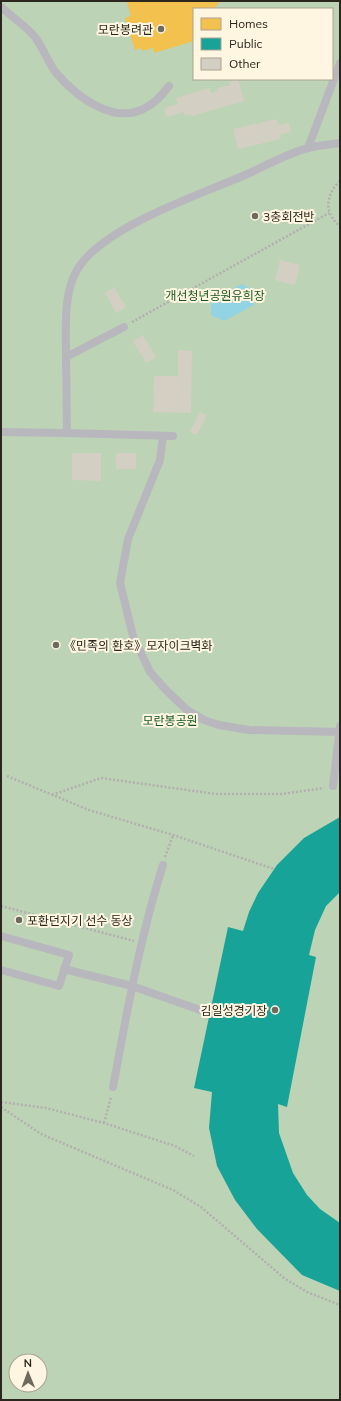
<svg xmlns="http://www.w3.org/2000/svg" width="341" height="1401" font-family="Mulish,'Noto Sans KR',sans-serif">
  <style>
    .green { fill: #bdd3b5; fill-rule: evenodd }
    .water { fill: #92d4e4 }
    .homes { fill: #f2c14e }
    .public { fill: #17a398 }
    .building { fill: #d3cfc2 }
    .lines { fill: none; stroke-linecap: round; stroke-linejoin: round }
    .path { stroke: #b1afaf; stroke-width: 2.5; stroke-dasharray: 2 2; stroke-linecap: butt }
    .lane { stroke: #b9b7be; stroke-width: 8 }
    .poi-dot { fill: #6f6a5e; stroke: #fff6e1; stroke-width: 1.5 }
    .labels { text-anchor: middle; dominant-baseline: central; stroke-width: 4; stroke-linejoin: round; paint-order: stroke }
    .poi-label { font-size: 12px; fill: #2c271e; stroke: #fff6e1; text-anchor: start }
    .park-label { font-size: 12px; fill: #185723; stroke: #fff6e1 }
  </style>
  <rect width="100%" height="100%" fill="#ece6d6"/>
  <path class="green" d="M1 1H340V1400H1ZM194 9H332V79H194ZM16 1361H40V1385H16Z"/>
  <path class="water" d="M242 284 255 291 254 305 224 321 211 315V300Z"/>
  <path class="homes" d="M131 1H220L214 9H194V41L154 53 153 48 142 51 141 48 135 50 125 18 131 16 127 2Z"/>
  <path class="public" d="M340 817V892L326 906 315 930 309 955 316 957 287 1107 278 1104 279 1133 293 1173 307 1195 320 1209 340 1223V1291L302 1275 257 1229 235 1200 217 1166 209 1128 212 1092 194 1088 228 927 243 931 249 912 258 893 277 865 304 838Z"/>
  <path class="building" d="M238 79 244 101 192 116 191 114 185 116 184 112 166 117 164 108 178 104 176 98 209 88 211 93 218 91 217 88 230 85 229 82Z
    M277 119 278 125 289 123 291 132 280 135 281 139 238 149 233 129Z
    M280 260 300 265 295 285 275 280Z
    M114 287 126 307 116 313 105 293Z
    M143 335 156 357 146 363 133 341Z
    M178 350 192 351 191 413 153 412 154 376H178Z
    M200 412 207 415 197 435 190 432Z
    M72 453H101V481L72 480Z
    M116 453H136V469H116Z"/>
  <g class="lines">
    <path class="path" d="M340 181C326 194 323 213 340 226
      M132 322 329 213
      M7 776 89 810 173 835 274 869
      M52 795 101 778 216 794H282L324 788
      M165 857 173 835
      M1 906 134 941
      M1 1102 46 1108 104 1123 175 1146 194 1156
      M1 1107 41 1134 173 1190 201 1207 284 1278 307 1292 340 1305
      M104 1123 111 1097"/>
    <path class="lane" d="M1 7C12 17 26 26 35 37 44 49 48 63 57 74 78 98 115 126 147 107 156 102 163 94 169 86
      M308 148 340 63
      M66 357C66 329 63 294 77 270 102 227 199 195 245 175 264 167 289 152 309 148 319 145 329 145 339 143
      M1 432 67 433 66 357 124 327
      M67 433 173 436
      M163 436 160 460 128 539 120 583 133 636 150 672 166 690 187 710 204 720 219 725 249 730 340 732
      M333 786 340 726
      M1 936 69 955 59 986 1 970
      M64 969 132 986 203 1011
      M113 1087C127 1012 140 937 163 865"/>
  </g>
  <g class="poi-dot">
    <circle cx="161" cy="29" r="4"/>
    <circle cx="255" cy="216" r="4"/>
    <circle cx="56" cy="645" r="4"/>
    <circle cx="19" cy="920" r="4"/>
    <circle cx="275" cy="1010" r="4"/>
  </g>
  <g class="labels">
    <g class="poi-label">
      <text x="153" y="29" text-anchor="end">모란봉려관</text>
      <text x="263" y="216">3충회전반</text>
      <text x="64" y="645">《민족의 환호》모자이크벽화</text>
      <text x="27" y="920">포환던지기 선수 동상</text>
      <text x="267" y="1010" text-anchor="end">김일성경기장</text>
    </g>
    <g class="park-label">
      <text x="215" y="295">개선청년공원유희장</text>
      <text x="170" y="720">모란봉공원</text>
    </g>
  </g>
  <rect width="341" height="1401" fill="none" stroke="#2c271e" stroke-width="4"/>
  <rect x="193" y="8" width="140" height="72" fill="#fff6e1" stroke="#aba393"/>
  <rect x="201" y="18" width="20" height="12" fill="#f2c14e" stroke="#aba393"/>
  <text x="229" y="28" font-size="12" fill="#2c271e">Homes</text>
  <rect x="201" y="38" width="20" height="12" fill="#17a398" stroke="#aba393"/>
  <text x="229" y="48" font-size="12" fill="#2c271e">Public</text>
  <rect x="201" y="58" width="20" height="12" fill="#d3cfc2" stroke="#aba393"/>
  <text x="229" y="68" font-size="12" fill="#2c271e">Other</text>
  <g transform="translate(28 1373) rotate(359)"><circle r="19" fill="#fff6e1" stroke="#aba393"/>
  <path d="M0-3L7 15L0 10L-7 15Z" fill="#6f6a5e"/>
  <text y="-6" font-size="11" font-weight="bold" text-anchor="middle" fill="#2c271e">N</text>
  </g>
</svg>
